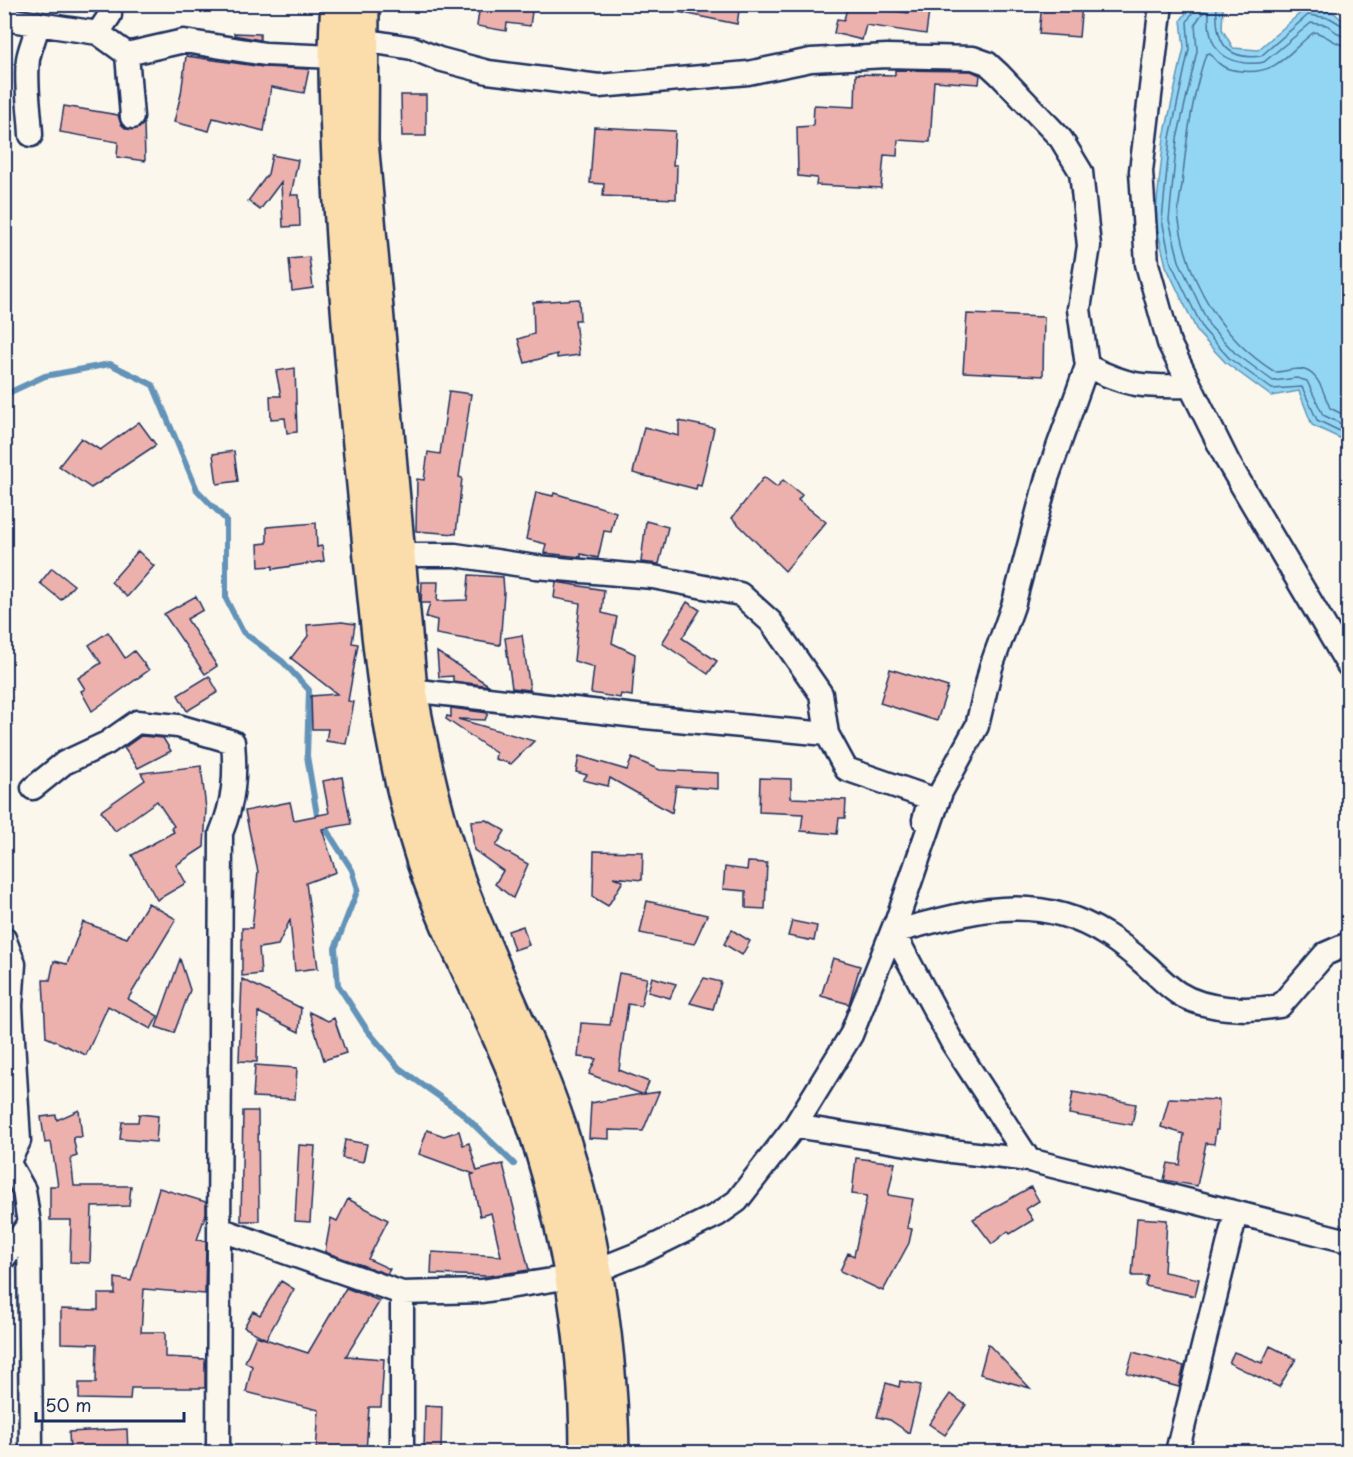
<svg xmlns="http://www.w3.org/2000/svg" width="1353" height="1457" font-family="'Playpen Sans',sans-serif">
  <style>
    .water { fill: #93d6f4; stroke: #6393b8; stroke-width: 1.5 }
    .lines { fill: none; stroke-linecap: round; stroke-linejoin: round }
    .shore { stroke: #4b729a; stroke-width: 1.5 }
    .stream { stroke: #6393b8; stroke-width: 6 }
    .building { fill: #ecb1ad; stroke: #1b2f5e; stroke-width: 1.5 }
    .minor-casing { stroke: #1b2f5e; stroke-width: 27 }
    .primary-casing { stroke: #1b2f5e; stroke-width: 38 }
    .minor { stroke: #fbf7ec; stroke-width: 22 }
    .primary { stroke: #faddab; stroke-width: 33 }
  </style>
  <rect width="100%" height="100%" fill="#fbf7ec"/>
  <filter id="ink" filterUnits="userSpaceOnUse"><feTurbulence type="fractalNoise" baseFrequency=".0167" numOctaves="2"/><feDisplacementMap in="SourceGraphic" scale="12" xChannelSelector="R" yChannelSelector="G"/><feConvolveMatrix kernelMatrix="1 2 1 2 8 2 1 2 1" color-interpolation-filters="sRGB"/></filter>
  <g filter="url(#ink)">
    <path class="water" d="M1192 5 1223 6 1222 29 1233 48 1258 50 1306 8 1333 12 1348 25V442L1312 425 1299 391 1271 396 1226 363 1198 333 1166 266 1155 220 1164 137 1184 48 1181 20Z"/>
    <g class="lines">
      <path class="shore" d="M1197 4 1187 22 1189 49 1170 138 1162 220 1171 263 1203 329 1230 359 1272 389 1302 387 1317 420 1348 435
        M1217 4C1215 37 1222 61 1261 56L1308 15 1330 18 1348 29
        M1348 37 1340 35 1327 25 1311 23 1264 62C1257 64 1252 63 1245 63 1215 59 1208 40 1209 13L1204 11 1195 24 1197 51 1177 139 1169 220 1179 261 1209 325 1235 353 1273 381 1297 378 1307 381 1323 415 1348 427
        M1348 46C1334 45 1327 34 1314 32 1287 53 1278 75 1241 71 1226 70 1219 66 1210 53L1206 54C1192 95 1186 141 1182 185 1180 196 1177 210 1179 221 1188 283 1222 339 1275 372 1283 372 1291 369 1299 369 1319 370 1323 393 1330 408L1348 417"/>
      <path class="stream" d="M4 395 45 376 110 364 153 385 197 490 226 520V599L243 632 283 662 309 690 307 756 317 815 352 870 358 889 335 948 338 985 367 1030 399 1068 461 1112 514 1164"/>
    </g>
    <path class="building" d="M480 4H533L530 26 507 23 506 31 477 26Z
      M679 4H740L737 24 678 12Z
      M848 4H872L871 8 909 13 910 4H930L926 34 866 25 862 40 834 33 837 19 844 20Z
      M1042 4H1082L1079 37 1039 34Z
      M234 33 260 34V40L234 35Z
      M186 56 263 67 309 69 304 93 271 87 264 131 213 118 209 131 174 122 181 94Z
      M895 70 971 71 980 75 979 84 934 81 930 142 898 140 897 156 884 155 881 188 816 185 817 178 798 176 797 127 813 126 814 105 855 107 856 74 895 75Z
      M401 95H426V136H402Z
      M64 106 118 115 121 124 127 129 139 128 144 123 145 161 117 157 118 142 60 132Z
      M594 127 675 131 673 165H677L676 199 603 196 604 184 590 183Z
      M272 155 298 160 291 195H299L300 226 283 227 281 182 260 210 248 201 268 174Z
      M309 257 313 288 292 291 289 259Z
      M579 299 580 320H575L579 355 557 358V354L525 363 518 339 534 334 533 302Z
      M967 314 1044 317 1043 376 963 372Z
      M295 368 297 432 287 433 285 418 271 419 270 396H281L276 371Z
      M449 391 471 394 459 477 462 478 456 534 416 531 417 479 424 480 428 452 440 454Z
      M679 421 714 428 701 486 697 485 696 489 633 473 644 427 679 436Z
      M139 422 156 445 91 488 59 466 81 438 100 450Z
      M234 451 238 481 217 484 213 454Z
      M764 477 777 487 783 480 802 495 798 500 826 522 785 571 732 518Z
      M536 492 553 496 554 493 616 512 611 532 604 531 598 558 581 554V557L544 553 546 544 526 539Z
      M646 521 668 527 659 564 641 562Z
      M316 523 317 547 322 546 324 561 273 569V566L259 567 258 544 267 543V527Z
      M138 551 154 566 127 597 111 582Z
      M52 568 74 585 61 600 40 583Z
      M469 575 503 577 504 592 500 645 436 634 437 620 426 617 430 603H421L422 582H438L437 601 467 600Z
      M556 582 604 590 602 613 617 617 612 643 635 654 632 696 621 694 620 698 591 693 594 667 574 661 580 603 554 598Z
      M196 596 203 610 187 619 217 666 205 674 164 614Z
      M687 602 700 610 682 638 717 661 708 674 662 643Z
      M342 622 355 624 352 643 358 644 348 701 354 702 346 744 326 741 328 729H312L311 696 337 694 291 658 308 636 307 625Z
      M108 632 125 658 134 651 149 670 92 711 81 691 85 689 78 678 101 663 89 645Z
      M522 635 530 690 512 688 505 638Z
      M437 652 454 663 490 686 453 681V676L439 677Z
      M890 669 948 687 937 721 880 703Z
      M209 676 218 692 187 711 178 695Z
      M451 708 488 713 485 720 458 719 534 741 511 764 495 759 496 753 446 719 447 716 451 717Z
      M141 736 163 738 171 751 138 768 124 748Z
      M579 756 627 770 632 758 660 770 718 773V789L676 786 672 813 610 778 608 786 583 780 587 775 576 772Z
      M201 766 206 809 204 847 176 865 186 883 157 900 132 855 174 832 171 828 174 826 157 801 115 831 101 811 145 780 141 773Z
      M342 777 351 824 322 829 336 872 306 883 318 968 295 971 290 920 278 945 259 948 261 974 242 976V928H252L258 872 245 811 290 802 294 820 329 813 323 781Z
      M760 778 791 779V798L846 800 845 818H839L837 834 801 831 803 814 759 812Z
      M487 820 505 831 496 846 528 864 513 898 495 884 503 871 474 850 471 821Z
      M594 851 643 852 642 880 613 877 623 881 608 906 593 897Z
      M748 862 767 863 765 909 746 908V891L723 889 725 867 747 870Z
      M647 901 707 915 694 944 640 933Z
      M148 903 176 919 128 999 158 1016 151 1029 108 1006 86 1055 46 1037 43 980H50L54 961 67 964 83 922 127 938Z
      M792 921 817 926 814 941 788 936Z
      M523 926 529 945 514 950 508 931Z
      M732 930 750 941 742 955 724 944Z
      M833 958 860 966 849 1004 821 996Z
      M180 959 190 990 174 1033 156 1027Z
      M619 973 647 978 641 1006 628 1004 619 1070 649 1082 644 1094 659 1092 643 1131 609 1130V1139L589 1138 591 1103 642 1094 589 1074 596 1059 578 1057 581 1023 610 1025Z
      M652 977 676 984 670 998 648 992Z
      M704 978 721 982 713 1009 690 1003Z
      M242 979 301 1008 299 1032 258 1012 257 1062 239 1061Z
      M309 1012 328 1021 334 1018 346 1053 324 1060Z
      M255 1065 297 1068 295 1099 253 1097Z
      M1073 1092 1136 1104 1132 1125 1069 1114Z
      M1169 1098 1219 1100 1218 1130H1216L1214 1144 1206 1143 1197 1186 1164 1180 1168 1163 1180 1165 1184 1134 1161 1127Z
      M79 1110 82 1137H73L77 1156 71 1158 74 1186H131L129 1206 92 1207 90 1263 70 1262 71 1220H50V1186H58L51 1142 45 1143 41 1117 56 1115 57 1120Z
      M243 1111H258L259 1221H241Z
      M139 1114 158 1116 156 1142 120 1139 122 1122H138Z
      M427 1130 444 1136 459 1131 463 1145 469 1143 477 1171 503 1164 529 1270 488 1276 431 1274 432 1252 501 1256 491 1213 480 1216 471 1175 474 1174 419 1154Z
      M345 1140 367 1144 363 1162 342 1158Z
      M299 1145 315 1146 310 1222 295 1221Z
      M856 1158 895 1163 888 1195 913 1199 907 1228 912 1229 909 1243 883 1291 840 1271 848 1253 854 1256 867 1196 852 1194Z
      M1031 1187 1039 1201 1026 1209 1033 1220 1010 1234 1008 1231 992 1244 973 1219Z
      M159 1188 206 1202V1213L197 1240 206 1241 205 1294 144 1289 141 1332H165V1357L205 1359V1388H131L130 1400 79 1399V1383H96L97 1344 61 1343V1309L98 1310V1294H115V1278L131 1281Z
      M348 1199 388 1220 368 1259 390 1269 387 1274 325 1252 331 1218 337 1221Z
      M1137 1218 1167 1220 1164 1272 1199 1279 1195 1296 1145 1286 1148 1276H1132Z
      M281 1281 294 1289 266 1339 244 1327 253 1311 260 1315Z
      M346 1288 380 1301 346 1356 384 1359 381 1407H369L366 1452H316L319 1410 246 1392 252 1366 245 1362 256 1336 308 1353Z
      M988 1344 1030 1388 980 1374Z
      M1270 1346 1296 1359 1279 1387 1229 1363 1234 1352 1262 1363Z
      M1133 1352 1184 1366 1179 1387 1127 1373Z
      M900 1381 921 1385 909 1433 890 1420 877 1417 886 1383 899 1387Z
      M950 1394 966 1405 945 1435 929 1424Z
      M425 1406 442 1407 441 1452H424Z
      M127 1429 128 1452H70L69 1432Z"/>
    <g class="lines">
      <defs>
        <path id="minor" d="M1161 4 1141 171 1147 264 1169 343 1228 462 1348 665
          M4 19 98 33 127 54 184 41 265 54 335 57
          M98 33 110 15 109 4
          M362 40 412 48 439 59 488 72 599 86 748 73 811 60 887 56 973 58 987 63 999 74 1061 139 1081 172 1089 246 1079 309 1087 366 1047 478 1013 606 991 667 977 726 941 792 893 932 952 1042 1029 1160
          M127 54 132 117
          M31 135C30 110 25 84 28 59 30 47 36 36 38 23
          M1087 366C1129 387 1144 387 1190 386
          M396 555H455L536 567 653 577 740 594 771 622 821 694 827 734 846 769 930 798 924 820
          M410 690 645 717 827 734
          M33 788 64 763 107 743 137 722 178 726 233 742C236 775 234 802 221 833L218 1452
          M893 932C949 918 1005 898 1063 915 1095 924 1122 944 1147 966 1157 975 1167 986 1178 993 1206 1011 1249 1011 1280 1006L1325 954 1348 944
          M4 938 14 964 11 1006 19 1141 9 1161
          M795 1126 851 1035 895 924
          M4 1154 24 1190 29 1224 31 1452
          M219 1229 402 1293 482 1291 571 1277 595 1271 640 1253 717 1215 737 1201 795 1126 951 1151 1029 1160 1348 1241
          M4 1258 29 1224
          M402 1452V1293
          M1177 1452 1236 1213"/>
        <path id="primary" d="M338 4C334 57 337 108 339 161 343 262 352 364 362 465 376 599 382 733 424 862 450 940 492 1011 521 1088 564 1203 587 1330 587 1452
          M362 4 361 141 410 690C421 753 435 815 456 875 486 960 530 1040 559 1127 593 1232 610 1342 612 1452"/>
      </defs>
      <use href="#minor" class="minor-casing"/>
      <use href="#primary" class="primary-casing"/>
      <use href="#minor" class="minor"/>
      <use href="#primary" class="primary"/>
    </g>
  </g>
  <rect width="1353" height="1457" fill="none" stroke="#fbf7ec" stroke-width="24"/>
  <rect x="12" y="12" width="1329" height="1433" fill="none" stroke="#1b2f5e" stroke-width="2" filter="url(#ink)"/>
  <path d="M36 1412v9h148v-9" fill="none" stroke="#1b2f5e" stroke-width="3"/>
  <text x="45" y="1412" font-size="18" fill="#1b2f5e" stroke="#fbf7ec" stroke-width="4.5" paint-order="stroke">50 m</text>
</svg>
